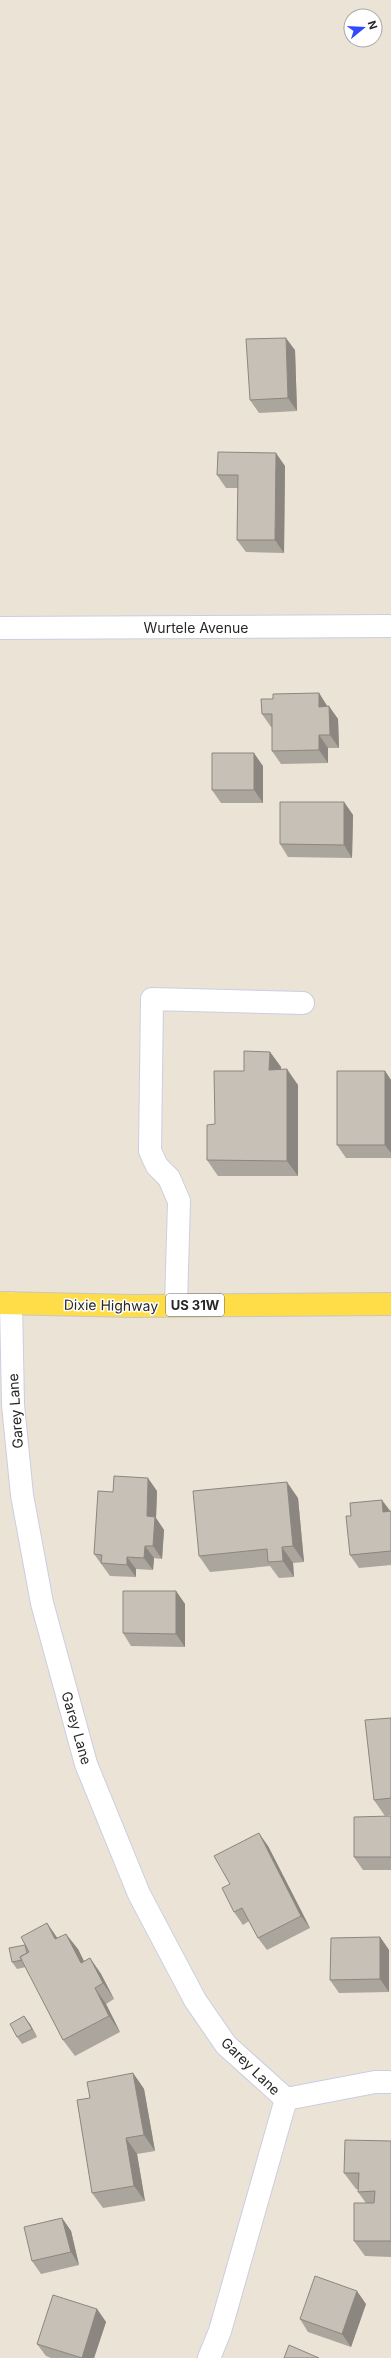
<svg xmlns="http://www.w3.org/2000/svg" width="391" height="2358" viewBox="0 0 391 2358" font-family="Inter,sans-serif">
<rect width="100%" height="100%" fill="#ebe3d6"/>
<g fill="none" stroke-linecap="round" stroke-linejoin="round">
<g stroke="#cbcee2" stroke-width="24">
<path id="minor" d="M 0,628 L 391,626
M 11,1303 L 13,1405 L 22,1495 L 42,1603 L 86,1764 L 139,1894 L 195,2000 L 226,2045 L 286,2099
M 176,1305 L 179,1201 L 169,1178 L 157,1166 L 150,1151 L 152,999 L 303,1003
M 286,2099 L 375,2082 L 391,2082
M 209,2358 L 220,2331 L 286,2099"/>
</g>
<g stroke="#c7c7c7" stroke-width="24">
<path id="major" d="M 0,1303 L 134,1306 L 391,1304"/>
</g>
<use href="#minor" stroke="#fff" stroke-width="22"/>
<use href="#major" stroke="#fedd49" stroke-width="22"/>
</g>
<path fill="#aaa59d" d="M 295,350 L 297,411 L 259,413 L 250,400 Z
M 285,466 L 284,553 L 246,552 L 237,540 L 238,488 L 226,488 L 217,475 Z
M 319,693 L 328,707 L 338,719 L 339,748 L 328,748 L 328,763 L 281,764 L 272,751 L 272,727 L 271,727 L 262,714 L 273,699 Z
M 263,766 L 263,803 L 221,803 L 212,790 Z
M 344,802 L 353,815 L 352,858 L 288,857 L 280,844 Z
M 270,1052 L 281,1067 L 281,1069 L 298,1085 L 298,1176 L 218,1176 L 207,1160 L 215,1124 L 244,1071 Z
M 385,1071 L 391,1080 L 391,1158 L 346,1158 L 337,1145 Z
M 157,1491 L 156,1518 L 164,1530 L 162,1559 L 154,1558 L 153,1570 L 136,1569 L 136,1577 L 110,1576 L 94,1554 L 113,1492 Z
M 298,1498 L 304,1562 L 293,1563 L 294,1577 L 279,1578 L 270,1566 L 210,1572 L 199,1556 Z
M 390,1511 L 391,1511 L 391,1565 L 359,1568 L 350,1555 L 351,1516 Z
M 176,1591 L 185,1604 L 185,1647 L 131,1646 L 123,1633 Z
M 391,1718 L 391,1815 L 385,1816 L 374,1800 Z
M 391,1816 L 391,1870 L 363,1870 L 354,1857 Z
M 268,1846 L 310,1928 L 267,1950 L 258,1938 L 249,1921 L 243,1925 L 234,1912 L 230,1884 Z
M 47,1923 L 57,1938 L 78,1949 L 84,1961 L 90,1958 L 101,1974 L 114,1999 L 106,2004 L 120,2032 L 75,2056 L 63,2040 L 26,1967 L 17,1969 L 12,1962 L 25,1945 Z
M 380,1937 L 389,1950 L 389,1992 L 339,1993 L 330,1980 Z
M 30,2024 L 37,2037 L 22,2044 L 17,2037 Z
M 133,2073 L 144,2089 L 155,2151 L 137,2154 L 145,2201 L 103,2208 L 92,2193 L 90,2098 Z
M 391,2141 L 391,2257 L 365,2256 L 354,2241 L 366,2203 L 358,2192 L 358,2189 L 356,2189 L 344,2173 Z
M 62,2218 L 71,2231 L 79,2265 L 41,2274 L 32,2261 Z
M 366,2304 L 351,2347 L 308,2332 L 300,2319 Z
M 97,2309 L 106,2322 L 94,2358 L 51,2358 L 46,2356 L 37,2344 Z"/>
<path fill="#8b867f" d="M 286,338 L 295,350 L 297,411 L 288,398 Z
M 276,453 L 285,466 L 284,553 L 275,540 Z
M 319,693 L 327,706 L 328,719 L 319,707 Z
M 329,706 L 338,719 L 339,748 L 330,735 Z
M 319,735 L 328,748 L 328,763 L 319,750 Z
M 254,753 L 263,766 L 263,803 L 254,790 Z
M 344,802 L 353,815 L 352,858 L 344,845 Z
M 270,1052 L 281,1067 L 280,1085 L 269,1070 Z
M 287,1069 L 298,1085 L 298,1176 L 287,1161 Z
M 385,1071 L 391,1080 L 391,1153 L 385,1145 Z
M 148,1478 L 157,1491 L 156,1518 L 164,1530 L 162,1559 L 153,1546 L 147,1516 Z
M 287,1482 L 298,1498 L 304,1562 L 293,1546 Z
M 382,1500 L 391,1512 L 383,1512 Z
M 145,1546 L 154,1558 L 153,1570 L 144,1558 Z
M 282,1547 L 293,1563 L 294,1577 L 283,1561 Z
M 127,1557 L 136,1569 L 136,1577 L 127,1565 Z
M 176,1591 L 185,1604 L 185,1647 L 176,1634 Z
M 259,1833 L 268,1846 L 310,1928 L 301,1916 Z
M 47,1923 L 58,1939 L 55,1939 Z
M 66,1934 L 78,1949 L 92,1978 L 81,1963 Z
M 380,1937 L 389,1950 L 389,1992 L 380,1979 Z
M 90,1958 L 101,1974 L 114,1999 L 103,1983 Z
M 95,1988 L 106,2004 L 120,2032 L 109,2016 Z
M 24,2016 L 30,2024 L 37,2037 L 32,2029 Z
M 133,2073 L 144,2089 L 155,2151 L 144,2135 Z
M 126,2138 L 137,2154 L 145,2201 L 134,2186 Z
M 62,2218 L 71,2231 L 79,2265 L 71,2252 Z
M 357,2291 L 366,2304 L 351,2347 L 342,2334 Z
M 97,2309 L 106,2322 L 94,2358 L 82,2358 Z"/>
<path fill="#c6c0b6" stroke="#8b867f" d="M 286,338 L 288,398 L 250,400 L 246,339 Z
M 218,452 L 276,453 L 275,540 L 237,540 L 238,475 L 217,475 Z
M 319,693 L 319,707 L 329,706 L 330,735 L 319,735 L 319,750 L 272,751 L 272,714 L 262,714 L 261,699 L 273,699 L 273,694 Z
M 212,753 L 254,753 L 254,790 L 212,790 Z
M 280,802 L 344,802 L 344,845 L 280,844 Z
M 244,1051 L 270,1052 L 269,1070 L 287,1069 L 287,1161 L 207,1160 L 207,1125 L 215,1124 L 214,1071 L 244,1071 Z
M 337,1071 L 385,1071 L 385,1145 L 337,1145 Z
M 114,1476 L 148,1478 L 147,1516 L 155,1517 L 153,1546 L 145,1546 L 144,1558 L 127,1557 L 127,1565 L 101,1563 L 102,1555 L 94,1554 L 98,1491 L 113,1492 Z
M 287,1482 L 293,1546 L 282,1547 L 283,1561 L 268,1562 L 267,1549 L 199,1556 L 193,1491 Z
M 382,1500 L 383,1512 L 391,1511 L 391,1551 L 350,1555 L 346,1516 L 351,1516 L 350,1503 Z
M 123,1591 L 176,1591 L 176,1634 L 123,1633 Z
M 391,1718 L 391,1798 L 374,1800 L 365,1720 Z
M 391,1816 L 391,1857 L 354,1857 L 354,1817 Z
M 259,1833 L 301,1916 L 258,1938 L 242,1908 L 234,1912 L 222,1888 L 230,1884 L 214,1856 Z
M 47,1923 L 55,1939 L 66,1934 L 81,1963 L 90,1958 L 103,1983 L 95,1988 L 109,2016 L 63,2040 L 20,1957 L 29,1952 L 21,1937 Z
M 380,1937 L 380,1979 L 330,1980 L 331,1938 Z
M 25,1945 L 27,1953 L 20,1957 L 22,1960 L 12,1962 L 9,1948 Z
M 24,2016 L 32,2029 L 17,2037 L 10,2024 Z
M 133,2073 L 144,2135 L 126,2138 L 134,2186 L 92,2193 L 77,2100 L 90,2098 L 87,2082 Z
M 345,2140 L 391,2141 L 391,2241 L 354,2241 L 354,2203 L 374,2203 L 375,2191 L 358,2192 L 359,2173 L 344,2173 Z
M 62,2218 L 71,2252 L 32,2261 L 24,2227 Z
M 315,2276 L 357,2291 L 342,2334 L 300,2319 Z
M 53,2295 L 97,2309 L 82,2358 L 37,2344 Z
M 289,2345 L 319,2358 L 284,2358 Z"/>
<g text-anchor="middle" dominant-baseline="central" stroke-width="3" stroke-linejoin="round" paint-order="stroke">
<rect fill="#fff" stroke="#686868" stroke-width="1" x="166" y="1294" width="58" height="22" rx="3"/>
<g font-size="13" font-weight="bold" fill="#272727">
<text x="195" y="1305">US 31W</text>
</g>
<g font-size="14" fill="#272727" stroke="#fff">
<text x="196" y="627">Wurtele Avenue</text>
<text transform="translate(111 1305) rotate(1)">Dixie Highway</text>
<text transform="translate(15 1411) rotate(-94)">Garey Lane</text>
<text transform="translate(77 1728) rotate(74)">Garey Lane</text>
<text transform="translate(251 2066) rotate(44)">Garey Lane</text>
</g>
</g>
<g transform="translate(363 28) rotate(72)"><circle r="19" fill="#ffffff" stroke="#a9a9a9"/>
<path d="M0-3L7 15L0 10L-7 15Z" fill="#2f4bff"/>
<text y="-6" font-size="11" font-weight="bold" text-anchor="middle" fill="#272727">N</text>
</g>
</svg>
